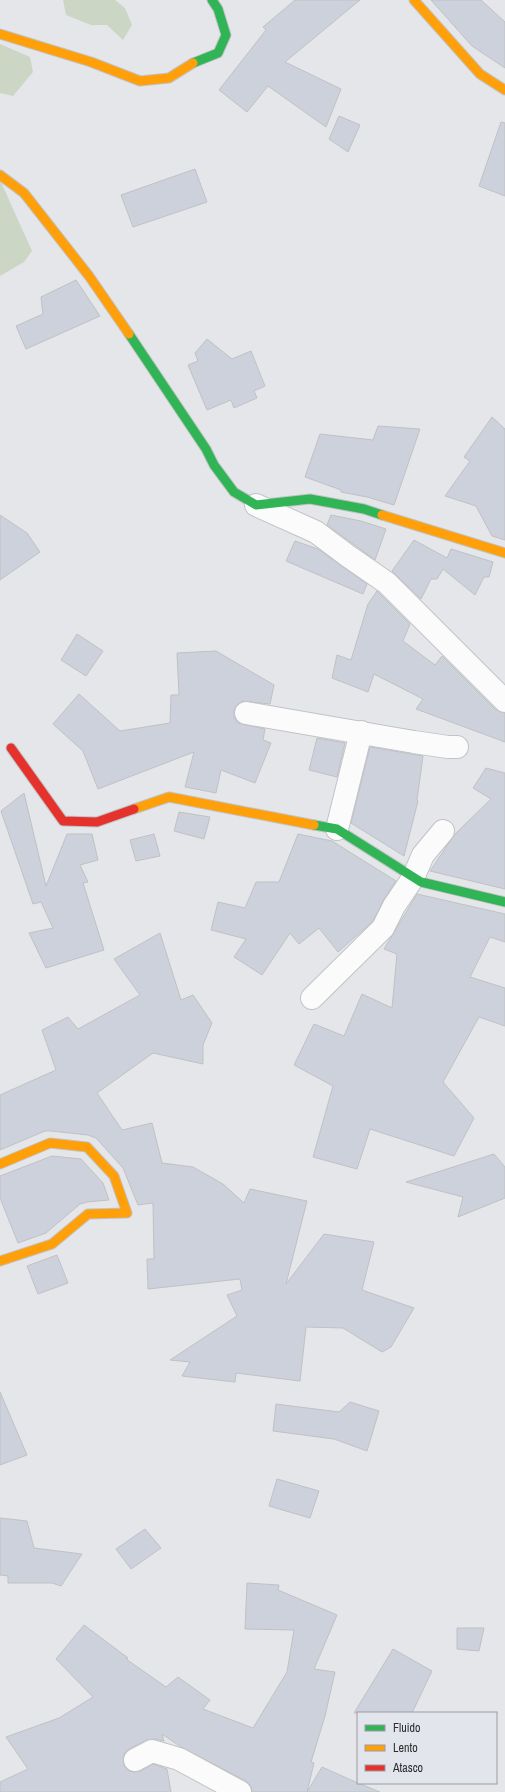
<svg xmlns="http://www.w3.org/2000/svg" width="505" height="1792" viewBox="0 0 505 1792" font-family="'Archivo Narrow',sans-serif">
<rect width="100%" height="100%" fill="#e4e6ea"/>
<path fill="#cbd6c5" d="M 63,0 L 115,0 L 125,8 L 132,25 L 123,40 L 107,25 L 91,25 L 66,15 Z
M 0,44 L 30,57 L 33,72 L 13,96 L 0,93 Z
M 0,180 L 32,251 L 24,262 L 0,276 Z"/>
<path fill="#cdd1dc" stroke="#c0c1c4" d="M 295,0 L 360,0 L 285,62 L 341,89 L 326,127 L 268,86 L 247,112 L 219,90 L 266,30 L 263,27 Z
M 431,0 L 481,0 L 505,22 L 505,68 L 472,46 Z
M 339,116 L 360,125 L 348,152 L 329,139 Z
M 501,122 L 505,123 L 505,196 L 479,186 Z
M 195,169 L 207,202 L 133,227 L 121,195 Z
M 76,280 L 100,316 L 26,349 L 16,326 L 43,314 L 41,297 Z
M 207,339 L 232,359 L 251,351 L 265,386 L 254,391 L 257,398 L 234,408 L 231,400 L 207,410 L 188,365 L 198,361 L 195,353 Z
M 492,417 L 505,429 L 505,540 L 492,536 L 476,506 L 445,496 L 470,461 L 464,457 Z
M 378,426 L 420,429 L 394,505 L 367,497 L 341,492 L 341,490 L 305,477 L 320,434 L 373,440 Z
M 0,515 L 27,533 L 40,552 L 0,580 Z
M 331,515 L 361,521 L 386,529 L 375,560 L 327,525 Z
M 414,540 L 447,558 L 451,549 L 493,562 L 489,577 L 484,577 L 475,595 L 443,569 L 437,579 L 431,579 L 421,599 L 392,571 Z
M 295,541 L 318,549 L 367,584 L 363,594 L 286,561 Z
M 377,591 L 410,624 L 403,641 L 435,665 L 442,656 L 496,710 L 505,713 L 505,742 L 416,709 L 423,699 L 374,674 L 368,692 L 332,678 L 337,655 L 351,660 L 368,604 Z
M 77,634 L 103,651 L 86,676 L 61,660 Z
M 216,651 L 274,685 L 270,704 L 242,701 L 237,705 L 234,710 L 234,717 L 238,723 L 265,729 L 263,740 L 271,743 L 255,783 L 221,770 L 216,793 L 185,787 L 194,752 L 98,789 L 83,751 L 53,724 L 79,694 L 120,731 L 170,723 L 171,695 L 179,695 L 177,653 Z
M 317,738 L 345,743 L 337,777 L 309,770 Z
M 370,747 L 423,756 L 417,800 L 418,801 L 404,856 L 351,823 Z
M 486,768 L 505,773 L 505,889 L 430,871 L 455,834 L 491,799 L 473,788 Z
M 24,793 L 46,886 L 67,834 L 92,834 L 98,860 L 80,865 L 88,882 L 83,883 L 104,950 L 46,968 L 29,933 L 53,928 L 41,902 L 33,904 L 1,811 Z
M 179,812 L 210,817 L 204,839 L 174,831 Z
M 154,834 L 160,856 L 136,861 L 130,840 Z
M 298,834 L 332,841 L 396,881 L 384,899 L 373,921 L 338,952 L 319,928 L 299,944 L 290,933 L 262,975 L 234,957 L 246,939 L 211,930 L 218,902 L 245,908 L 256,882 L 279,882 Z
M 417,894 L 505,914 L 505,942 L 490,937 L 470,977 L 505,988 L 505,1026 L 479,1017 L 443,1082 L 474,1118 L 454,1156 L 370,1129 L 357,1169 L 313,1157 L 333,1086 L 294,1065 L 314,1024 L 344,1036 L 362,994 L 392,1008 L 397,954 L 384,949 Z
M 160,933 L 181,1000 L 193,995 L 212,1023 L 203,1045 L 203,1064 L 153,1053 L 97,1093 L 122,1130 L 152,1123 L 162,1163 L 193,1167 L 223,1184 L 244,1203 L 250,1189 L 307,1201 L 286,1284 L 324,1234 L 374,1242 L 362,1290 L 414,1308 L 391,1347 L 382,1352 L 343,1328 L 306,1327 L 300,1381 L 236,1373 L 235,1382 L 182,1376 L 190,1362 L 170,1360 L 237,1316 L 227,1295 L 242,1290 L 240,1279 L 148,1289 L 147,1259 L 154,1259 L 153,1203 L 138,1205 L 123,1168 L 96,1138 L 88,1135 L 51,1131 L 45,1131 L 0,1150 L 0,1095 L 56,1070 L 42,1030 L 68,1017 L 78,1029 L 140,995 L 114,959 Z
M 494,1154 L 505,1167 L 505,1198 L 458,1217 L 463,1197 L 406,1182 Z
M 52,1156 L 81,1159 L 103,1183 L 109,1200 L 87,1202 L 80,1204 L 46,1233 L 18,1243 L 0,1198 L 0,1176 Z
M 57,1255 L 68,1283 L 38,1294 L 27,1266 Z
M 0,1392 L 27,1455 L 0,1465 Z
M 350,1402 L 379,1411 L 367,1451 L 334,1439 L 273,1431 L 276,1404 L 339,1412 Z
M 277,1479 L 319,1491 L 310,1518 L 269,1506 Z
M 0,1518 L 27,1521 L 34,1548 L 82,1554 L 61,1586 L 52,1583 L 8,1583 L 8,1576 L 0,1575 Z
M 145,1529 L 161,1548 L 131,1569 L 116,1549 Z
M 247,1583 L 279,1585 L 278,1590 L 337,1615 L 314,1669 L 335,1672 L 325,1716 L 311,1762 L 314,1763 L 307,1792 L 252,1792 L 251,1786 L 246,1781 L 181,1747 L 162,1734 L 164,1741 L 155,1739 L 146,1740 L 129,1749 L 124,1754 L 123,1760 L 124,1766 L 129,1771 L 134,1772 L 141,1771 L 153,1764 L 167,1769 L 171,1792 L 0,1792 L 0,1782 L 28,1769 L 6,1737 L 59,1718 L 93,1697 L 56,1659 L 84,1625 L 128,1658 L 126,1659 L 166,1687 L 178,1677 L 210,1700 L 203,1709 L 253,1728 L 287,1672 L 294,1630 L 245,1629 Z
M 457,1628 L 484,1628 L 479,1651 L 457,1649 Z
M 393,1649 L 432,1671 L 412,1713 L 354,1713 Z
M 322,1767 L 358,1783 L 380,1792 L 307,1792 Z"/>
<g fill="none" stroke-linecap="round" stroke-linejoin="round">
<g stroke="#c1c3c6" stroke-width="24">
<path id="street" d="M 256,505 L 316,532 L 348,556 L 387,583 L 505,701
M 246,713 L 414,742 L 448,747 L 457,747
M 337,829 L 361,732
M 312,998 L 383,928 L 394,906 L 413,878 L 423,855 L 443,831
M 135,1760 L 152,1751 L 179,1759 L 240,1792"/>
</g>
<g stroke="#c1c3c6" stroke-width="11">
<path id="fast" d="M 193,63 L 218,53 L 226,35 L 218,9 L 212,0
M 129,334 L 206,449 L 214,465 L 234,492 L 256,505 L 310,499 L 364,509 L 382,515
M 314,825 L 337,829 L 421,882 L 505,902"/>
</g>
<g stroke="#c1c3c6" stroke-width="11">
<path id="slow" d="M 414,0 L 480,74 L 505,90
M 0,34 L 91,62 L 140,81 L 169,78 L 193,63
M 0,175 L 24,193 L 89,276 L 129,334
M 382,515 L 505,553
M 134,809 L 169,797 L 314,825
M 0,1164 L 50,1143 L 87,1147 L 114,1176 L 127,1213 L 88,1214 L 52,1244 L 0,1261"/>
</g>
<g stroke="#c1c3c6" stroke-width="11">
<path id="jam" d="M 11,748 L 63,821 L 97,822 L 134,809"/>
</g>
<use href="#street" stroke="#fbfbfc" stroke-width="22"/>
<use href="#fast" stroke="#30b455" stroke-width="9"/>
<use href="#slow" stroke="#ff9f0a" stroke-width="9"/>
<use href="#jam" stroke="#e5322d" stroke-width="9"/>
</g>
<rect x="357" y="1712" width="140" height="72" fill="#e2e5ec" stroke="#999ba0"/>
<rect x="365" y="1725" width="20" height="6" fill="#30b455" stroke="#999ba0"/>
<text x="393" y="1732" font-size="12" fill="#2b2c2e">Fluido</text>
<rect x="365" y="1745" width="20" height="6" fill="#ff9f0a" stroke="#999ba0"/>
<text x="393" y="1752" font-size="12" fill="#2b2c2e">Lento</text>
<rect x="365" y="1765" width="20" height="6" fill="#e5322d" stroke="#999ba0"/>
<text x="393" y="1772" font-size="12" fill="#2b2c2e">Atasco</text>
</svg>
